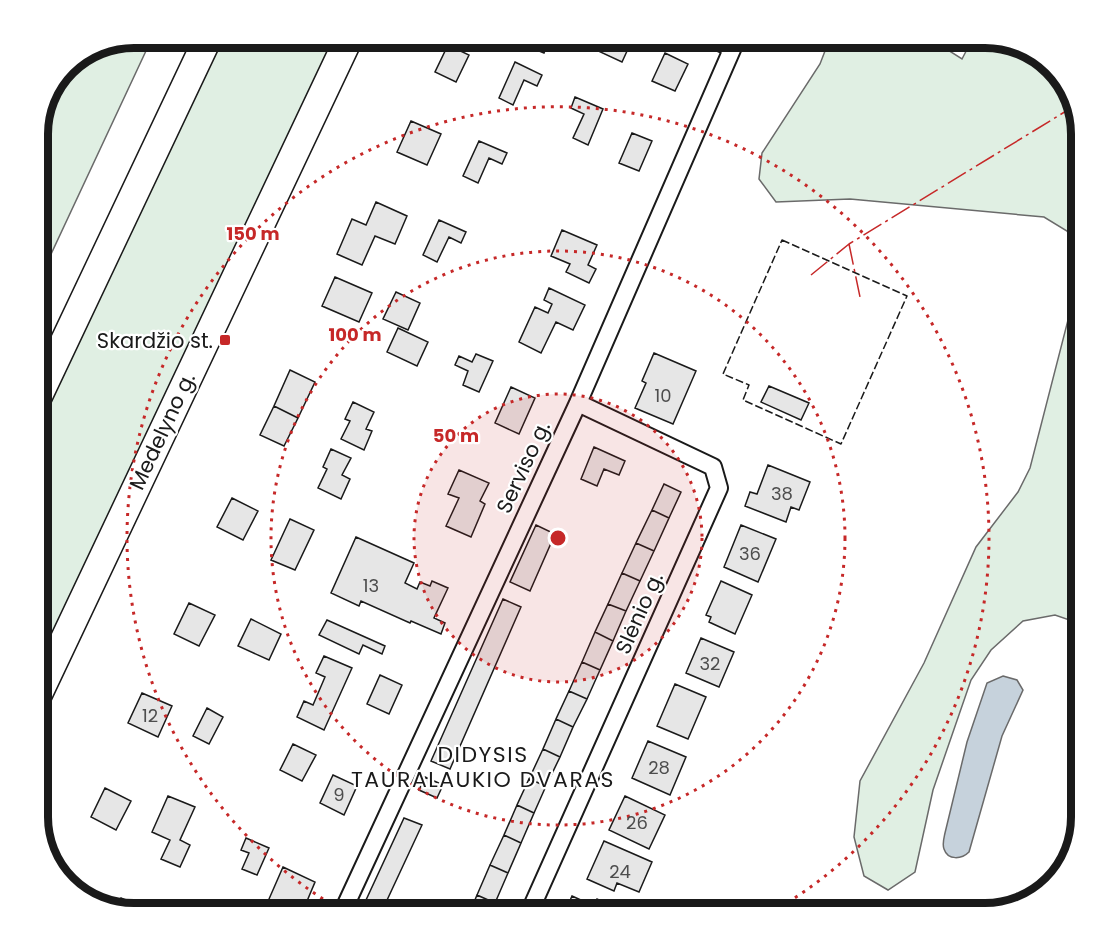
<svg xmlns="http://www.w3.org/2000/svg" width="1119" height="951" viewBox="0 0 1119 951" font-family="Poppins,sans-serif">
<rect width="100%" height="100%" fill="#fff"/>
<path fill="#e0efe3" stroke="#6a6a6a" stroke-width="1.5" d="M 134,38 L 152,38 L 38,282 L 38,127 L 70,62 Z
M 221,38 L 334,38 L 38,670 L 38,426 Z
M 830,38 L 929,38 L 962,59 L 973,38 L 986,38 L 1049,62 L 1074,96 L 1081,134 L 1081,624 L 1055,615 L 1023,621 L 991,650 L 971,680 L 933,790 L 915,872 L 888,890 L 864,876 L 854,837 L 860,781 L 924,663 L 976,547 L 1018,492 L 1030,468 L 1076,289 L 1076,248 L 1067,231 L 1044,217 L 850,199 L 776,202 L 759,179 L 762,153 L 820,64 Z"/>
<path fill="#c6d2dc" stroke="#6a6a6a" stroke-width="1.5" d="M 1003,676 L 1017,680 L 1023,690 L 1002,736 L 969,852 C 962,859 948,861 944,849 C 942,844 944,838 945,833 L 967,742 L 987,683 Z"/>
<path fill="#e6e6e6" stroke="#1a1a1a" stroke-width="1.5" d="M 525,38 L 550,38 L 544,53 L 522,44 Z
M 602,38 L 633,38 L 622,62 L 596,50 Z
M 448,45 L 469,55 L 456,82 L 435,72 Z
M 665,53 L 688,64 L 675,91 L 652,81 Z
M 515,62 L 542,75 L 537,86 L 524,80 L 513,105 L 499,98 Z
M 575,97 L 603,109 L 588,145 L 573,138 L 584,114 L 571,108 Z
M 411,121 L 441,134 L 427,165 L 397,152 Z
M 632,133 L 652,141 L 639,171 L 619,163 Z
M 479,141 L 507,153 L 502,164 L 489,158 L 478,183 L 463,176 Z
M 376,202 L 407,216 L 395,244 L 375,236 L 362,265 L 337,254 L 352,219 L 366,225 Z
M 439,220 L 466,232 L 461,243 L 449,237 L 437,262 L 423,255 Z
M 562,230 L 597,245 L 588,265 L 596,269 L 589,283 L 566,272 L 570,264 L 551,256 Z
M 335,277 L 372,293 L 359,322 L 322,306 Z
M 549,288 L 585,305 L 573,330 L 556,322 L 541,353 L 519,342 L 535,307 L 548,313 L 552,304 L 544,300 Z
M 396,292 L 420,303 L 408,330 L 383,319 Z
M 398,328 L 428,342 L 417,366 L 387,352 Z
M 654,353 L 696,371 L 673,424 L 635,408 L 646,383 L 642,381 Z
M 476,354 L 493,361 L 479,392 L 463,385 L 468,371 L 455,365 L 459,356 L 472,362 Z
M 290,370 L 315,382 L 298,418 L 274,406 Z
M 769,386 L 809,403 L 801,420 L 761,402 Z
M 511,387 L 535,398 L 519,434 L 495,423 Z
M 353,402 L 374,412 L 366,429 L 372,431 L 364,450 L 341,439 L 350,421 L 345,419 Z
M 274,406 L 298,418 L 284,446 L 260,435 Z
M 594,447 L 625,461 L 619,475 L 604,469 L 597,486 L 581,479 Z
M 331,449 L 351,458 L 342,475 L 350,479 L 341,499 L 318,488 L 327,469 L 323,467 Z
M 768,465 L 810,482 L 799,510 L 791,507 L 786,522 L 745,506 L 750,492 L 757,494 Z
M 459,470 L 489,483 L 480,501 L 485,504 L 471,537 L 446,526 L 459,498 L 448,494 Z
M 664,484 L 681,492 L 669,518 L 652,510 Z
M 232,498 L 258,511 L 243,540 L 217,527 Z
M 652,510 L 669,518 L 654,551 L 636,543 Z
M 290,519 L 314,530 L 295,570 L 271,560 Z
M 536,525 L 555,534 L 530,591 L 510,582 Z
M 741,525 L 776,539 L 758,582 L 724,567 Z
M 356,537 L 414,563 L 405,583 L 417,589 L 420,582 L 430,586 L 432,581 L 448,588 L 434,618 L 445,623 L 441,634 L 411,621 L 410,623 L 361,601 L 359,606 L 331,593 Z
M 636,543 L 654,551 L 640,581 L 622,573 Z
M 622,573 L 640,581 L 626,611 L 608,604 Z
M 721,581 L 752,595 L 735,634 L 709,622 L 711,617 L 706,615 Z
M 503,599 L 521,607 L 450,769 L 431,761 Z
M 189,603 L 215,615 L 199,646 L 174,634 Z
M 608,604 L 626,611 L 613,641 L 595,632 Z
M 251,619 L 281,634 L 269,660 L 238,646 Z
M 327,620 L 385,646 L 382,654 L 363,645 L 359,654 L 319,635 Z
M 595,632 L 613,641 L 600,670 L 582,662 Z
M 701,638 L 734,652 L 719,687 L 686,673 Z
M 324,656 L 352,668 L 324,730 L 297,717 L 304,701 L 313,705 L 325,677 L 316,673 Z
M 582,662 L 600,670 L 587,699 L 569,691 Z
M 380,675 L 402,685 L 389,714 L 367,704 Z
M 675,684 L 706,697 L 688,739 L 657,726 Z
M 569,691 L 587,699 L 573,727 L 556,719 Z
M 142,693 L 172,706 L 158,737 L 128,723 Z
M 207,708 L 223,717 L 209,744 L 193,736 Z
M 556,719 L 573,727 L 560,757 L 543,749 Z
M 648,741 L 686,757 L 670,795 L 632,778 Z
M 293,744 L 316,755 L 302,781 L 280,770 Z
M 543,749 L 560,757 L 546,786 L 529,779 Z
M 333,775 L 357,786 L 344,815 L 320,803 Z
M 425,777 L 443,785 L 437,798 L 419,790 Z
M 529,779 L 546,786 L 534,813 L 517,805 Z
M 105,788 L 131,801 L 116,830 L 91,817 Z
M 168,796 L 195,807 L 180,840 L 190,845 L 180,867 L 161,859 L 170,840 L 152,832 Z
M 625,796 L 665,815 L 649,849 L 609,830 Z
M 517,805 L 534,813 L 521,843 L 504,835 Z
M 404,818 L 422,825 L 381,913 L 360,913 Z
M 504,835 L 521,843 L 508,873 L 490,865 Z
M 246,838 L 269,848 L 257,875 L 242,869 L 249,853 L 241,850 Z
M 604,841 L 652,862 L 639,892 L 617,883 L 614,891 L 587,879 Z
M 490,865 L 508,873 L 495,903 L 477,895 Z
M 283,867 L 315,882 L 302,913 L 269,899 Z
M 477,895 L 495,903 L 490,913 L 452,913 L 455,906 L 470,912 Z
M 572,896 L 594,906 L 597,899 L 628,913 L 568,913 L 565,912 Z
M 121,898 L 136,905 L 132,913 L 117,907 Z"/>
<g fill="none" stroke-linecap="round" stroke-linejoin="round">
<g stroke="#1a1a1a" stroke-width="11">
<path id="lane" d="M 700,38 L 730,52"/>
</g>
<g stroke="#1a1a1a" stroke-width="20">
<path id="street" d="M 342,913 L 578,403 L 737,38
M 529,913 L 719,488 L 713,467 L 578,403"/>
</g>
<g stroke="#1a1a1a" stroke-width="30">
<path id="primary" d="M 38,397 L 208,38
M 38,695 L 349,38"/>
</g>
<use href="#lane" stroke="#fff" stroke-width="8"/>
<use href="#street" stroke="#fff" stroke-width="16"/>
<use href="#primary" stroke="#fff" stroke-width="27"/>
<path stroke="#1a1a1a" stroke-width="1.5" stroke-dasharray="8 3" stroke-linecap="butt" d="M 782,240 L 907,296 L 841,444 L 743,400 L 749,385 L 723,374 Z"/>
<path stroke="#c62828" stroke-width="1.5" stroke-dasharray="21 4.5 3 4.5" stroke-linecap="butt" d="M 849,244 L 860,297
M 811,275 L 849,244 L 1076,105"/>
</g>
<circle cx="558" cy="538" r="144" fill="#c62828" fill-opacity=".12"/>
<g fill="none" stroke="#c62828" stroke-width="3" stroke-dasharray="3 6">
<circle cx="558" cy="538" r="144"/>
<circle cx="558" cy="538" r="287"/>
<path d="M346 913A431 431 0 1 1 770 913"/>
</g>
<rect fill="#c62828" stroke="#fff" stroke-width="2" x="219" y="334" width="12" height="12" rx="3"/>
<g text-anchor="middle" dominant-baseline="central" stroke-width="4.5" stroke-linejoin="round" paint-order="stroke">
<g font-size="18" fill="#4d4d4d">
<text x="663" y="395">10</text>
<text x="782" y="493">38</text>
<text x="750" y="553">36</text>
<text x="371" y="585">13</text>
<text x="710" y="663">32</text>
<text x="150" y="715">12</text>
<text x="659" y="767">28</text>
<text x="339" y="794">9</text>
<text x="637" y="822">26</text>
<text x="620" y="871">24</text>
</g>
<g font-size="21" fill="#1a1a1a" stroke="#fff" text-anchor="end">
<text x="213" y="340">Skardžio st.</text>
</g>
<g font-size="21" fill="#1a1a1a" stroke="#fff">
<text transform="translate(162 431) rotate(-65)">Medelyno g.</text>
<text transform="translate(523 467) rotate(-65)">Serviso g.</text>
<text transform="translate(639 613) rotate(-66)">Slėnio g.</text>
</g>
<g font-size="22" letter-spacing="1.5" fill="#1a1a1a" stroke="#fff">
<text x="483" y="754">DIDYSIS<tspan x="483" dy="25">TAURALAUKIO DVARAS</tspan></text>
</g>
</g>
<path d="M0 0H1119V951H0ZM134 48H985A86 86 0 0 1 1071 134V817A86 86 0 0 1 985 903H134A86 86 0 0 1 48 817V134A86 86 0 0 1 134 48Z" fill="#fff" fill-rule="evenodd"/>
<path fill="none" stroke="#1a1a1a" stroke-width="8" d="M134 48H985A86 86 0 0 1 1071 134V817A86 86 0 0 1 985 903H134A86 86 0 0 1 48 817V134A86 86 0 0 1 134 48Z"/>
<circle cx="558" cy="538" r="9" fill="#c62828" stroke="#fff" stroke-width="3"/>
<g font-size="18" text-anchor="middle" font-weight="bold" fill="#c62828" stroke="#fff" stroke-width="4.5" stroke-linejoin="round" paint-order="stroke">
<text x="253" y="240">150 m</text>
<text x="355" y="341">100 m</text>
<text x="456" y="442">50 m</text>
</g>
</svg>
